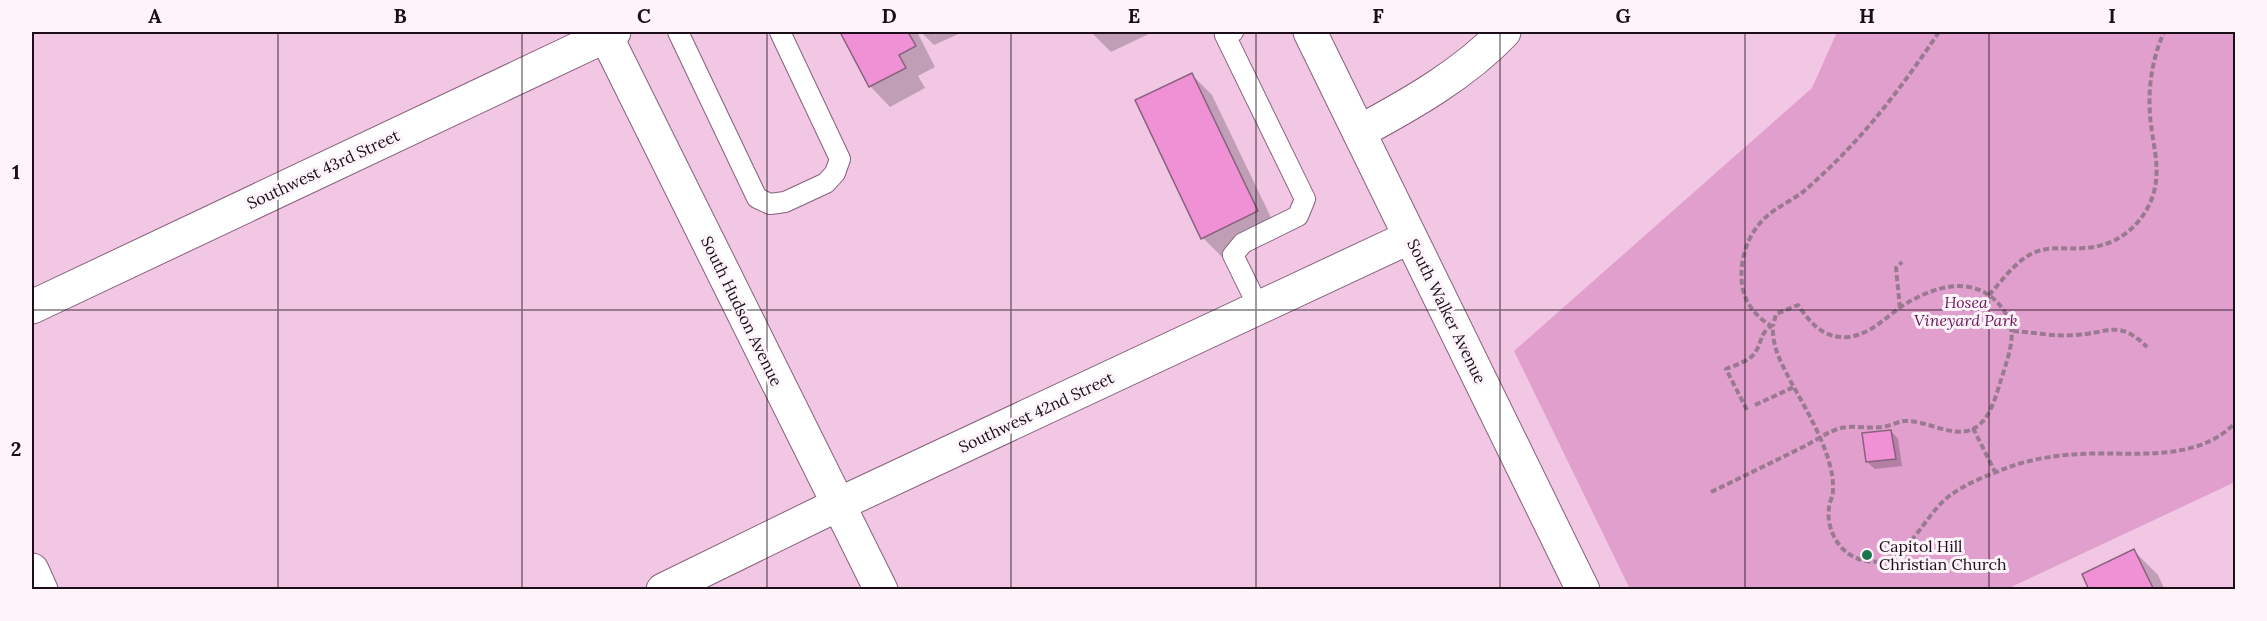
<svg xmlns="http://www.w3.org/2000/svg" width="2267" height="621" viewBox="0 0 2267 621" font-family="Lora,serif">
<rect width="100%" height="100%" fill="#f1c7e4"/>
<path fill="#e09fcd" d="M 1837,32 L 2235,32 L 2235,482 L 2007,589 L 1630,589 L 1514,351 L 1812,88 Z"/>
<path fill="#0003" d="M 842,32 L 917,32 L 935,67 L 918,76 L 925,88 L 890,107 L 870,86 Z
M 921,32 L 963,32 L 934,45 Z
M 1091,32 L 1153,32 L 1111,52 Z
M 1192,75 L 1212,95 L 1278,232 L 1223,258 L 1203,238 Z
M 1891,431 L 1898,439 L 1902,466 L 1875,469 L 1867,462 Z
M 2134,551 L 2158,575 L 2165,590 L 2091,590 Z"/>
<path fill="#f090d5" stroke="#87627c" stroke-width="1.5" d="M 840,32 L 908,32 L 916,46 L 899,55 L 906,68 L 869,87 Z
M 1192,73 L 1258,211 L 1201,239 L 1135,100 Z
M 1891,430 L 1896,459 L 1866,462 L 1862,433 Z
M 2134,549 L 2154,590 L 2089,590 L 2082,574 Z"/>
<g fill="none" stroke-linecap="round" stroke-linejoin="round">
<g stroke="#86617b" stroke-width="22">
<path id="lane" d="M 678,32 L 757,198 L 770,204 L 785,202 L 826,183 L 835,173 L 840,159 L 780,32
M 1233,32 L 1225,35 L 1305,199 L 1298,216 L 1243,243 L 1233,255 L 1259,308"/>
</g>
<g stroke="#86617b" stroke-width="35">
<path id="street" d="M 604,32 L 881,590
M 1359,132 C 1411,104 1464,74 1504,32
M 32,307 L 614,32
M 32,570 L 41,590
M 663,590 L 837,505 L 1410,237"/>
</g>
<g stroke="#86617b" stroke-width="35">
<path id="secondary" d="M 1310,32 L 1583,590"/>
</g>
<path stroke="#997a90" stroke-width="4" stroke-dasharray="6 3" stroke-linecap="butt" d="M 1939,32 C 1912,72 1883,112 1850,147 C 1835,163 1819,178 1803,192 C 1793,199 1782,205 1772,212 C 1749,229 1739,257 1742,284 C 1744,303 1757,318 1773,327 C 1772,348 1782,364 1791,382 C 1807,411 1835,457 1833,491 C 1833,497 1829,502 1829,508 C 1826,527 1837,549 1854,557 C 1902,579 1919,520 1948,497 C 1966,483 1989,475 2009,467 C 2031,459 2058,455 2080,454 C 2131,451 2197,464 2236,422
M 1989,295 C 2001,282 2014,263 2031,254 C 2048,245 2066,250 2084,248 C 2117,247 2145,224 2154,192 C 2160,168 2154,149 2151,125 C 2147,93 2151,61 2164,32
M 1900,308 L 1896,268 L 1902,262
M 2013,331 C 2033,332 2054,337 2074,335 C 2108,334 2118,318 2147,347
M 1755,405 L 1794,387
M 1747,410 L 1726,369 C 1735,365 1751,361 1756,351 C 1763,340 1759,335 1771,326
M 1973,428 L 1996,474
M 1711,492 C 1742,477 1773,462 1805,446 C 1816,440 1829,431 1841,428 C 1855,425 1869,429 1882,427 C 1890,426 1897,422 1904,421 C 1925,420 1947,435 1967,431 C 1989,426 1995,398 2001,380 C 2010,350 2022,326 1995,300 C 1969,276 1934,287 1907,303 C 1887,315 1873,334 1848,337 C 1824,339 1810,323 1798,305 L 1776,314 L 1773,326"/>
<use href="#lane" stroke="#fff" stroke-width="20"/>
<use href="#street" stroke="#fff" stroke-width="33"/>
<use href="#secondary" stroke="#fff" stroke-width="33"/>
</g>
<path fill="none" stroke="#1c0e18" stroke-width="1.5" stroke-opacity="0.55" d="M 278,32 L 278,590M 522,32 L 522,590M 767,32 L 767,590M 1011,32 L 1011,590M 1256,32 L 1256,590M 1500,32 L 1500,590M 1745,32 L 1745,590M 1989,32 L 1989,590M 32,310 L 2236,310"/>
<circle fill="#1a764c" stroke="#fdf4fa" stroke-width="2" cx="1867" cy="555" r="6"/>
<g text-anchor="middle" dominant-baseline="central" stroke-width="6" stroke-linejoin="round" paint-order="stroke">
<g font-size="16" fill="#1c0e18" stroke="#fdf4fa">
<text transform="translate(323 169) rotate(-25)">Southwest 43rd Street</text>
<text transform="translate(742 311) rotate(64)">South Hudson Avenue</text>
<text transform="translate(1447 311) rotate(64)">South Walker Avenue</text>
<text transform="translate(1036 412) rotate(-25)">Southwest 42nd Street</text>
</g>
<g font-size="16" font-style="italic" fill="#6a1558" stroke="#fdf4fa">
<text x="1966" y="302">Hosea<tspan x="1966" dy="18">Vineyard Park</tspan></text>
</g>
<g font-size="16" fill="#1c0e18" stroke="#fdf4fa" text-anchor="start">
<text x="1879" y="546">Capitol Hill<tspan x="1879" dy="18">Christian Church</tspan></text>
</g>
</g>
<rect width="2267" height="621" fill="none" stroke="#fdf4fa" stroke-width="66"/>
<rect x="33" y="33" width="2201" height="555" fill="none" stroke="#1c0e18" stroke-width="2"/>
<g font-size="20" text-anchor="middle" font-weight="bold" fill="#1c0e18">
<text x="155" y="23">A</text>
<text x="400" y="23">B</text>
<text x="644" y="23">C</text>
<text x="889" y="23">D</text>
<text x="1134" y="23">E</text>
<text x="1378" y="23">F</text>
<text x="1623" y="23">G</text>
<text x="1867" y="23">H</text>
<text x="2112" y="23">I</text>
<text x="16" y="179">1</text>
<text x="16" y="456">2</text>
</g>
</svg>
